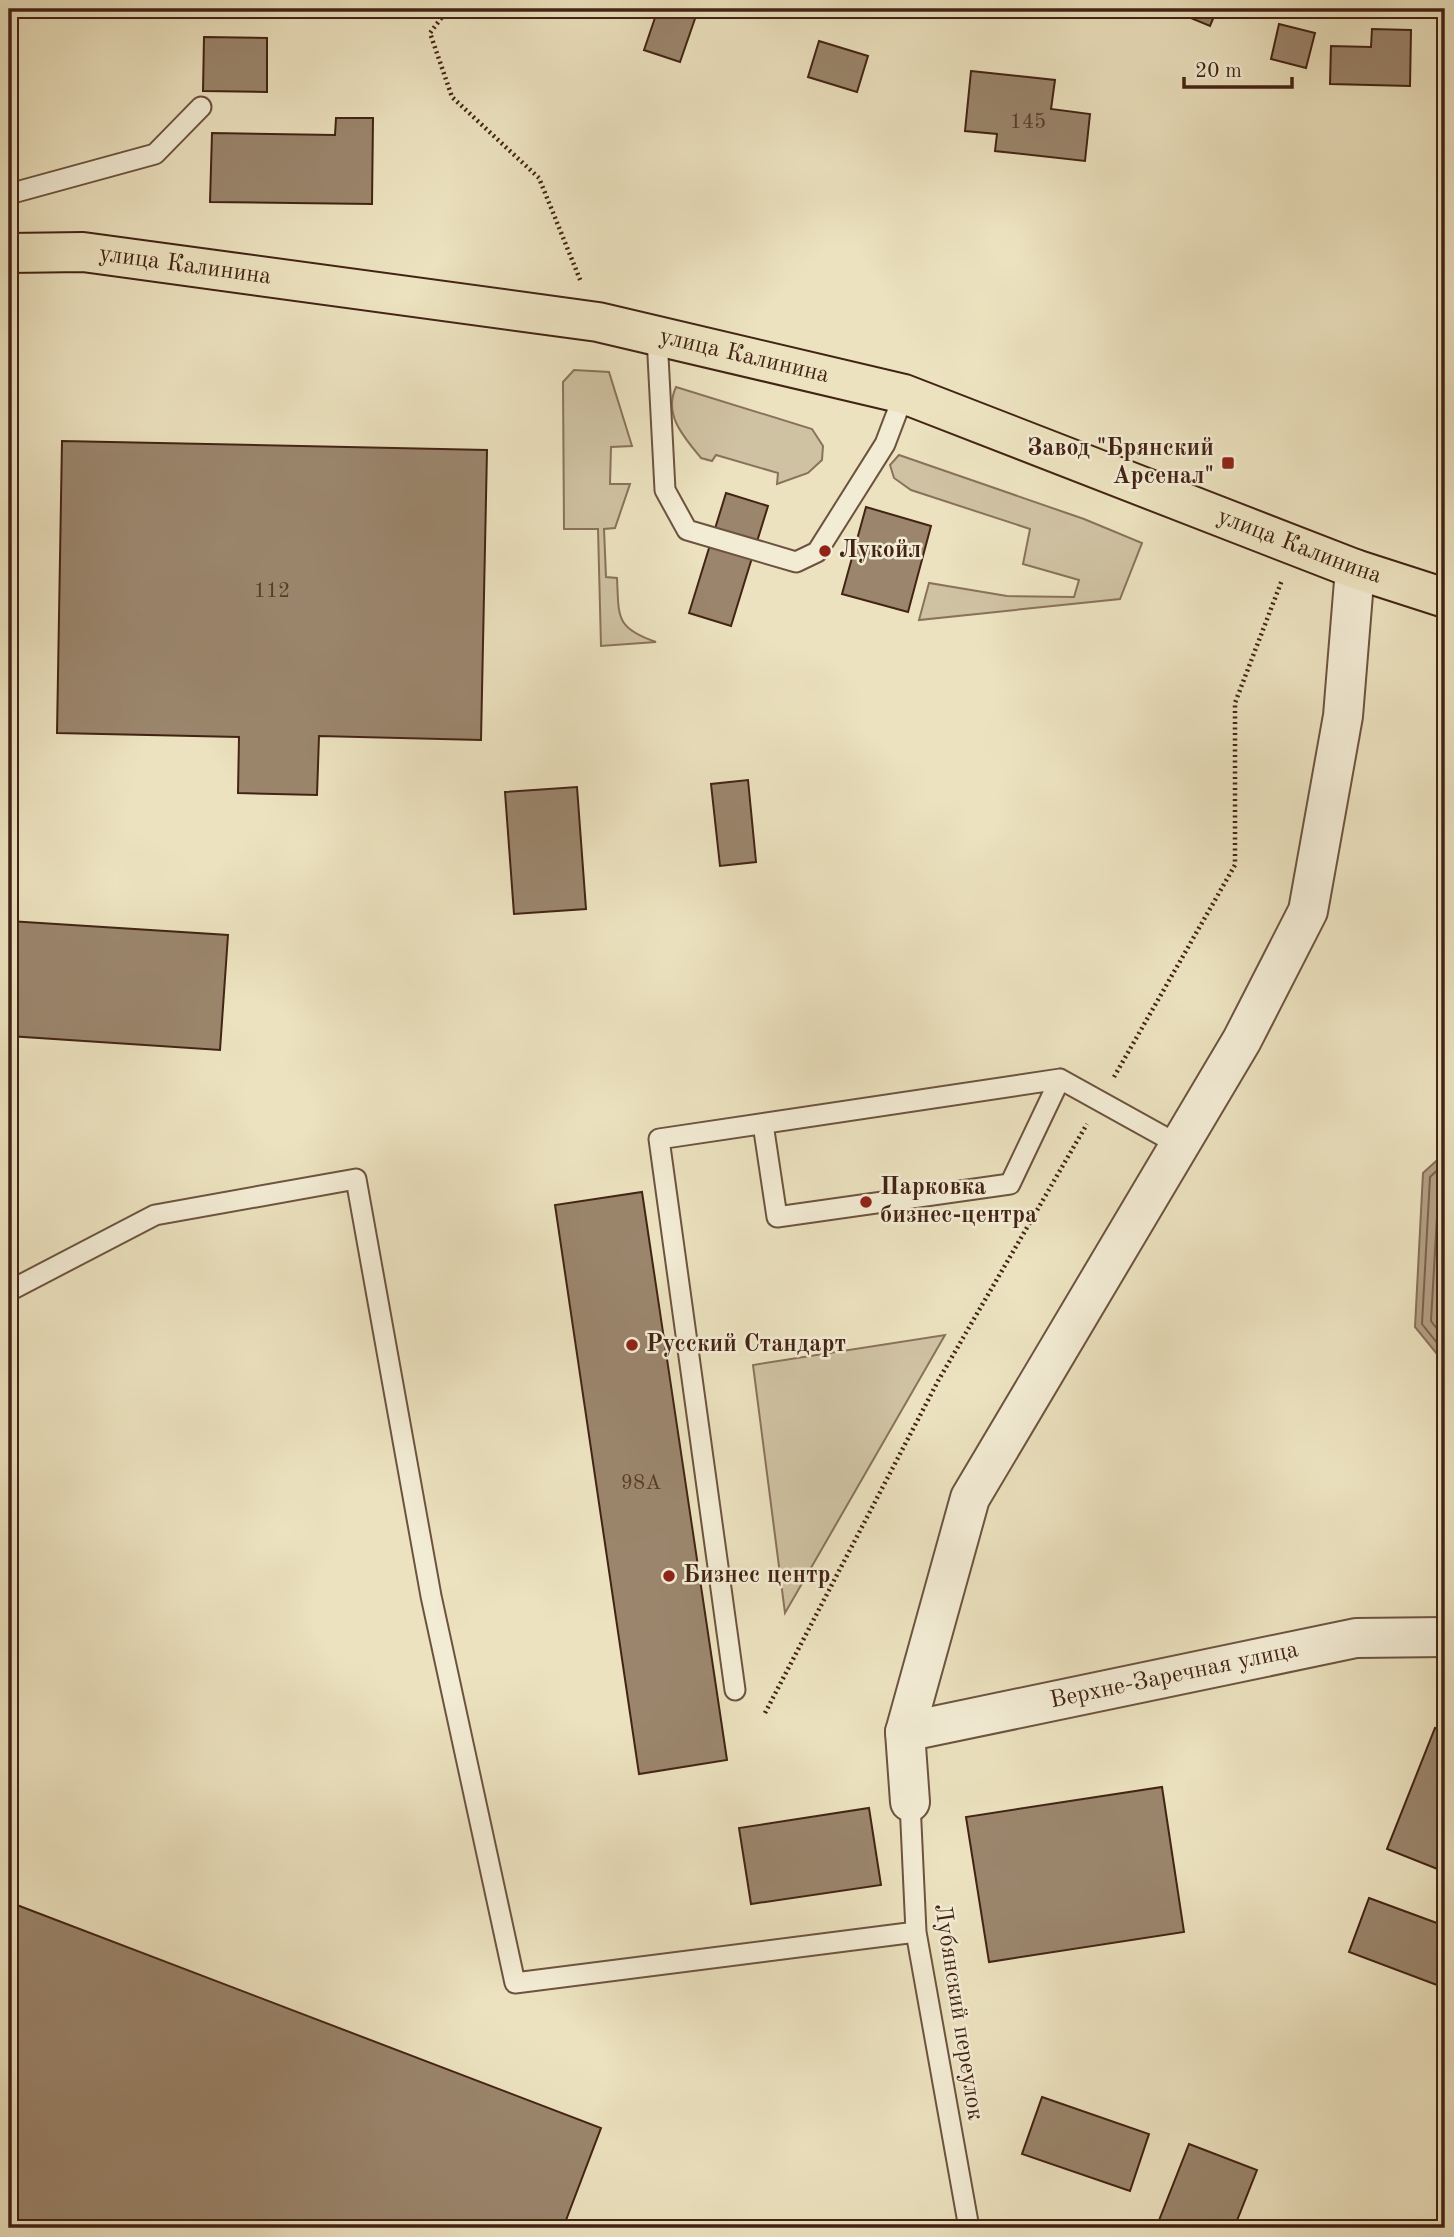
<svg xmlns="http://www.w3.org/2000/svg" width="1454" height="2237" viewBox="0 0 1454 2237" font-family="'Old Standard TT',serif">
<rect width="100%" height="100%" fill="#ece2bf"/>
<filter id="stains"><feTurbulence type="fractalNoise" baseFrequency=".00286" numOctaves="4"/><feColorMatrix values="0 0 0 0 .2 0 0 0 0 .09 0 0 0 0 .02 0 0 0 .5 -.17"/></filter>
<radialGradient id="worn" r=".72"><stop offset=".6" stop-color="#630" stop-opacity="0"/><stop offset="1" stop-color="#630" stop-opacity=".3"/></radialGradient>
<path fill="#cfc2a2" stroke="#89725b" stroke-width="2" d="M 574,370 L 609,372 L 632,446 L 611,447 L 610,484 L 630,484 L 615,528 L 604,529 L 606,577 L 617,578 C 619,617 615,628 656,642 L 601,646 L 598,529 L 564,529 L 563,382 Z
M 676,387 L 812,429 L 823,446 L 822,460 L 808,473 L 777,484 L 778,473 L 716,455 L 712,461 L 701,458 C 684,437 663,415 676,387 Z
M 899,455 L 1084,519 L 1142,543 L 1120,599 L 919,620 L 929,583 L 1007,596 L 1074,597 L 1079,580 L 1023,564 L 1030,529 L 911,490 L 894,478 L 890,465 Z
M 945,1335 L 785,1613 L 753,1365 Z"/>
<path fill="#b3a185" stroke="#866f58" stroke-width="2" d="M 1445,1153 L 1445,1364 L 1415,1327 L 1423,1173 Z"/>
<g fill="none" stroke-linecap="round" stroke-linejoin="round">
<path stroke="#7b624c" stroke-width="2" d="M 1445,1163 L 1430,1177 L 1422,1324 L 1445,1353
M 1445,1174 L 1439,1181 L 1431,1321 L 1445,1339
M 1445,1251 L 1442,1317 L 1445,1323"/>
</g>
<path fill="#9b866d" stroke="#432314" stroke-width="2" d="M 658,9 L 698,10 L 680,62 L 644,50 Z
M 1183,9 L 1217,9 L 1210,26 L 1181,14 Z
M 1279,24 L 1315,33 L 1306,68 L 1271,59 Z
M 1372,29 L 1411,30 L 1410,86 L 1330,84 L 1331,46 L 1371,47 Z
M 204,37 L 267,38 L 267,92 L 203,91 Z
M 819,41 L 868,56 L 857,92 L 808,77 Z
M 971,71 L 1055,80 L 1051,109 L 1090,114 L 1085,161 L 995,151 L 997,134 L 965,131 Z
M 336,118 L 373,118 L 372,204 L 210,202 L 212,133 L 335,135 Z
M 62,441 L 487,450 L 481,740 L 319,736 L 317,795 L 238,793 L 239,737 L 57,733 Z
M 726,493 L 768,506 L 731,626 L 689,613 Z
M 866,507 L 931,526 L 908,612 L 842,594 Z
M 748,780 L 756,862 L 720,866 L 711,784 Z
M 577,787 L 586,909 L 514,914 L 505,792 Z
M 9,921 L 228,935 L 220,1050 L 9,1036 Z
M 642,1192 L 727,1760 L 639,1774 L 555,1205 Z
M 1435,1728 L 1445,1733 L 1445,1872 L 1387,1849 Z
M 1162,1787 L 1184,1932 L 989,1962 L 966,1817 Z
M 869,1808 L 881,1885 L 751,1904 L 739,1828 Z
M 1369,1898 L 1445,1926 L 1445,1988 L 1349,1952 Z
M 9,1902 L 601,2128 L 563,2228 L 9,2228 Z
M 1042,2097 L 1149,2134 L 1130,2191 L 1022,2154 Z
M 1189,2144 L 1257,2170 L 1234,2228 L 1156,2228 Z"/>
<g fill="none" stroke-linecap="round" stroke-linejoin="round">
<g stroke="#6d533f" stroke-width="23">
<path id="lane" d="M 9,194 L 155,154 L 201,107
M 657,337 L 665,490 L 687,530 L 796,562 L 817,552 L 885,444 L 904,394
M 763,1124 L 777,1217 L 1010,1184 L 1060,1079
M 9,1291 L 155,1215 L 356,1179 L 431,1596 L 515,1983 L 916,1932
M 735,1690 L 659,1139 L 1060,1079 L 1179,1145
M 910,1802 L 916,1932 L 969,2228"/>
</g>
<g stroke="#6d533f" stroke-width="42">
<g id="street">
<path id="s1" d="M 905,1732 L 1356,1638 L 1445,1637"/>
<path d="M 910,1802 L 905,1732 L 970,1498 L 1242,1040 L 1308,911 L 1343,716 L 1355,569"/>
</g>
</g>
<g stroke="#432314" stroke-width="42">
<g id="primary">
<path id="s2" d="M 9,253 L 83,252 L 598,322 L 904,394 L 1355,569 L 1445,598"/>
</g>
</g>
<path stroke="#432314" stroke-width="4.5" stroke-dasharray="2 3.5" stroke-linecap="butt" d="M 448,9 L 430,33 L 452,97 L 539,178 L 581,282
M 1114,1077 L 1235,865 L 1235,703 L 1282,580
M 765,1713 L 938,1381 L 1087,1124"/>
<use href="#lane" stroke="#f3ecd5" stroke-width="19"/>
<use href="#street" stroke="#f3ecd5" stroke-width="38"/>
<use href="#primary" stroke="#ece2bf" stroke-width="38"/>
</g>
<g fill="#8f2418" stroke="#f3ecd5" stroke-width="2.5">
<rect x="1221" y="456" width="14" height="14" rx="3.5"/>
<circle cx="825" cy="551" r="7"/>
<circle cx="866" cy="1202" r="7"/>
<circle cx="632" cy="1345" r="7"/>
<circle cx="669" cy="1576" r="7"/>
</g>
<g text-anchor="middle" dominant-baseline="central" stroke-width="5" stroke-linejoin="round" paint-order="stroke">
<g font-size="21" fill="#593c2a">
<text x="1028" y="122">145</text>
<text x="272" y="591">112</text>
<text x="641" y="1483">98А</text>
</g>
<g font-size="24" fill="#432314" stroke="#f3ecd5">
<text stroke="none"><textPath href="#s2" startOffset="177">улица Калинина</textPath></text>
<text stroke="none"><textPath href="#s2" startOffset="744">улица Калинина</textPath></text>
<text stroke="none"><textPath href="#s2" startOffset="1332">улица Калинина</textPath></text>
<text stroke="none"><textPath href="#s1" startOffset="275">Верхне-Заречная улица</textPath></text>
<text transform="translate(958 2012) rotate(81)">Лубянский переулок</text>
</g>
<g font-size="24" font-weight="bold" fill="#432314" stroke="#f3ecd5" text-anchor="start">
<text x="1214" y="449" text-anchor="end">Завод "Брянский<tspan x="1214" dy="28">Арсенал"</tspan></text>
<text x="839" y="551">Лукойл</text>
<text x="880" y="1188">Парковка<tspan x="880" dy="28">бизнес-центра</tspan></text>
<text x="646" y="1345">Русский Стандарт</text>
<text x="683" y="1576">Бизнес центр</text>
</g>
</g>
<rect width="1454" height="2237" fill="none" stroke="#ece2bf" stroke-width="35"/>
<rect x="10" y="10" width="1433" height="2216" fill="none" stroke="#432314" stroke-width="3.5"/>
<rect x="18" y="18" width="1419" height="2202" fill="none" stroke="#432314" stroke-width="2"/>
<path d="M1184 77v10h108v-10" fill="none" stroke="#432314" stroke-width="3.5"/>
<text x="1195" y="77" font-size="21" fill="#432314" stroke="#f3ecd5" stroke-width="5" paint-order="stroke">20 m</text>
<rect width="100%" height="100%" filter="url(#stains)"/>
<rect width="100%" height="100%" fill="url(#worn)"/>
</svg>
